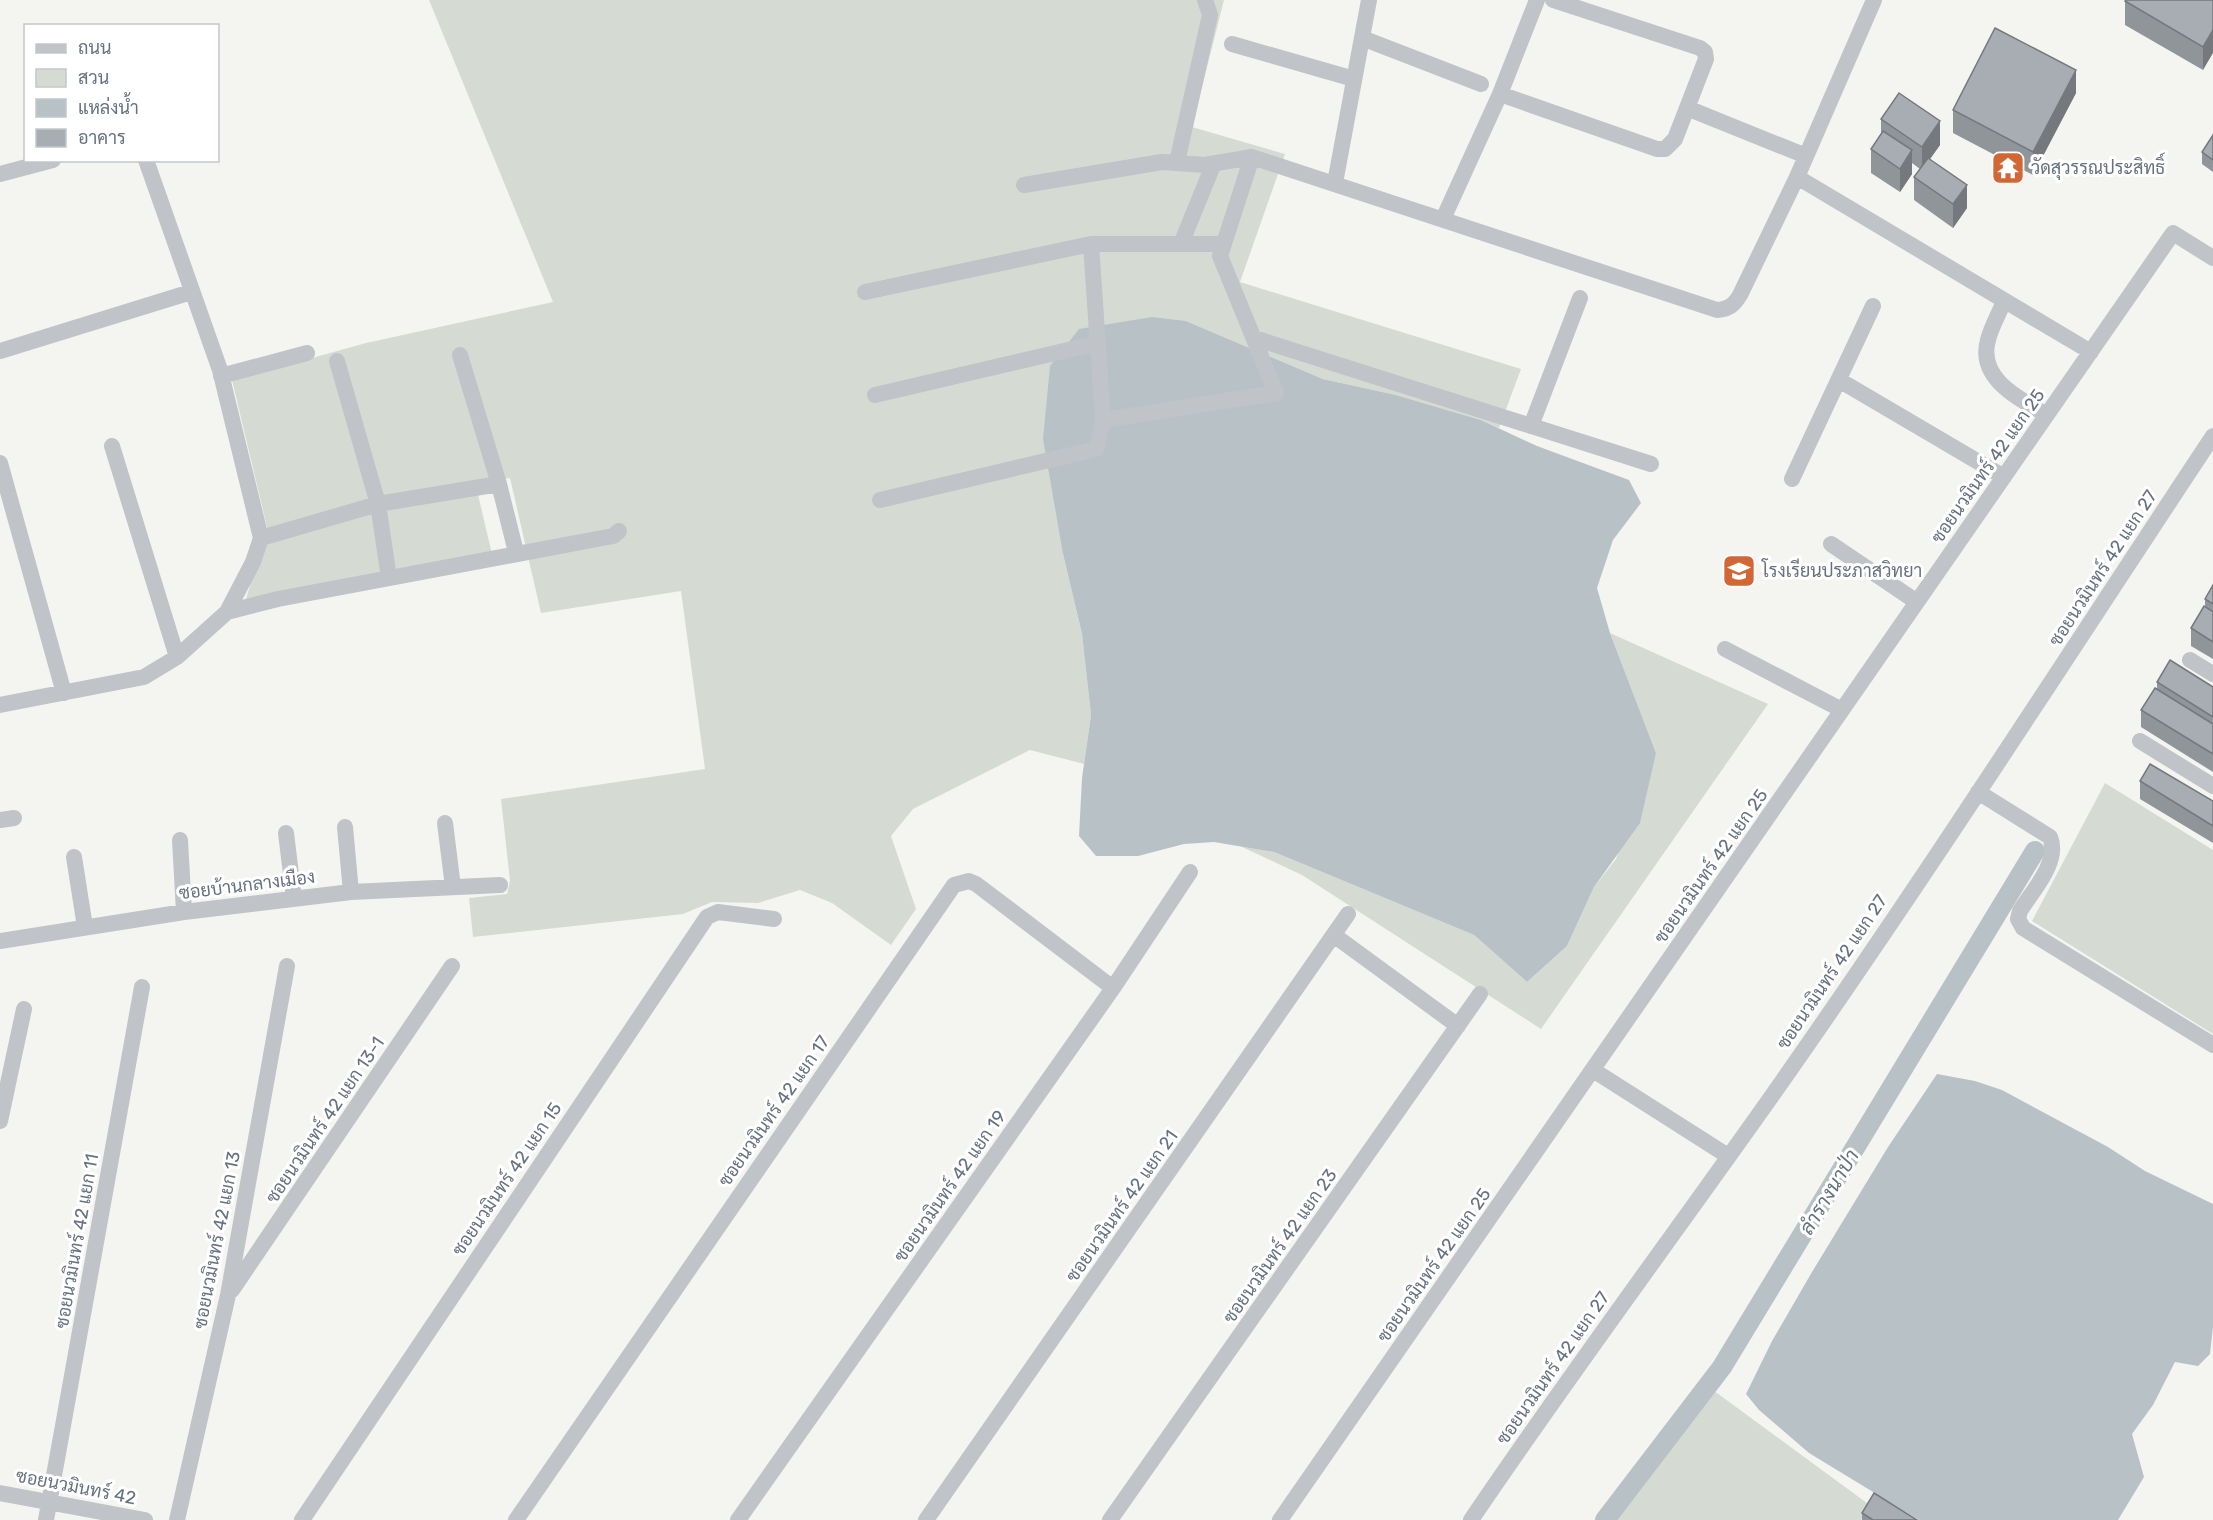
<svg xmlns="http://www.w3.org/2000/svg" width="2213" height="1520" viewBox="0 0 2213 1520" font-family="Rubik,Sarabun,sans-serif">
<rect width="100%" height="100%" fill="#f4f5f1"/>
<path fill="#d5dbd3" d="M 429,0 L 1224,0 L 1192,127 L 1285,154 L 1240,282 L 1521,369 L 1499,428 L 1481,420 L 1396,395 L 1323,379 L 1186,321 L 1063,554 L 1082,634 L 1091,715 L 1084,764 L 1030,750 L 913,809 L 891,836 L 916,909 L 891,945 L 832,903 L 800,890 L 758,903 L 712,902 L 683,914 L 473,937 L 469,898 L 507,894 L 510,881 L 501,799 L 705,769 L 681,591 L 541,613 L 510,478 L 475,482 L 492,554 L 246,599 L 267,527 L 232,380 L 366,343 L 553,302 Z
M 1610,633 L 1768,704 L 1541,1029 L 1302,875 L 1240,846 L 1274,852 L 1474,935 L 1527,982 L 1567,946 L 1594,887 L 1616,859 L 1656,753 Z
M 2105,783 L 2213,850 L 2213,1034 L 2032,921 Z
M 1702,1382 L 1871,1506 L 1861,1520 L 1607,1520 Z"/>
<path fill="#b8c2c6" d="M 1152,317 L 1186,321 L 1323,379 L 1396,395 L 1481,420 L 1537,446 L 1629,480 L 1641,503 L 1613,540 L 1597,588 L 1610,633 L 1656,753 L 1640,823 L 1594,887 L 1567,946 L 1527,982 L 1474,935 L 1274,852 L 1214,842 L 1184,844 L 1138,856 L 1096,856 L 1079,836 L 1082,778 L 1091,715 L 1082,634 L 1063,554 L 1043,439 L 1050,366 L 1079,329 Z
M 1937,1074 L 1975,1081 L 2002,1090 L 2108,1147 L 2145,1171 L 2213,1204 L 2213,1327 L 2210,1354 L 2198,1366 L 2175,1362 L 2153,1405 L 2132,1434 L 2144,1477 L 2118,1520 L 1919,1520 L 1809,1453 L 1759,1410 L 1746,1394 L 1772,1341 L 1812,1272 L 1888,1147 Z"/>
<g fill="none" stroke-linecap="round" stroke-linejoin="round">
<path stroke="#b8c2c6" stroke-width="20" d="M 1605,1520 L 1722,1367 L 2035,851"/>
<path stroke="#c0c3c7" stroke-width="16" d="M 1362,38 L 1481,84
M 1232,44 L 1354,79
M 1500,94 L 1657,149 L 1665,149 L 1675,139 L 1706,59 L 1705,52 L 1700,48 L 1553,0
M 1687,108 L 1806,156
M 1177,162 L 1210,15 L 1205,0
M 0,174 L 53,160
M 1797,177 L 2091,352
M 1335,183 L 1369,0
M 1024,185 L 1162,162 L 1205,165 L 1252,157 L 1717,310 C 1729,309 1734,305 1740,295 L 1797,177 L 1874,0
M 1443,219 L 1500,94 L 1537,0
M 1091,244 L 1103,420
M 1181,244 L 1214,163
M 865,292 L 1091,244 L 1224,244
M 2004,301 C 1999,314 1991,327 1988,340 C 1977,379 2020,399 2047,415
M 1254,338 L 1651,464
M 0,351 L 191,292
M 460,355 L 499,484 L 516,552
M 337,361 L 378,504 L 389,578
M 221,376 L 307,353
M 1839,380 L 2004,477
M 875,395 L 1098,343
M 1531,426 L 1580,298
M 112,446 L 177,657
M 0,463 L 64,693
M 1792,479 L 1873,306
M 880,500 L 1096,449 L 1103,420 L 1276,393 L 1220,256 L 1252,157
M 261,538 L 378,504 L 499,484
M 1831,544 L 1917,602
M 227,612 L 278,599 L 613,536 L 619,531
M 1725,649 L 1842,710
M 2190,660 L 2213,674
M 0,705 L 144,677 L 177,657 L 227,612 L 253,562 L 261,538 L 220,370 L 146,160
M 2140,741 L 2213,786
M 1978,792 L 2050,837 C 2060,862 2033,890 2020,911 L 2018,919 L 2023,928 L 2213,1045
M 0,820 L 14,818
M 445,823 L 453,887
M 345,827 L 351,892
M 286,833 L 294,899
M 180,840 L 184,912
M 74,857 L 85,927
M 1335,936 L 1458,1026
M 0,941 L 184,912 L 351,892 L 500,885
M 1593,1070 L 1728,1156
M 0,1121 L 24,1009
M 232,1290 L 452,966
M 0,1493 L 145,1520
M 46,1520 L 142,987
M 177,1520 L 228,1295 L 287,966
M 302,1520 L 707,917 L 718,912 L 774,919
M 516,1520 L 954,885 L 969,881 L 976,884 L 1113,988
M 738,1520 L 1113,988 L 1190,872
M 926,1520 L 1348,914
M 1110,1520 L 1480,994
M 1280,1520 L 2173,233 L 2213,258
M 1471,1520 C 1567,1378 1670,1240 1769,1100 C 1922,883 2066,658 2213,436"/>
</g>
<path fill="#90959a" d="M 2213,0 L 2203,70 L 2125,25 L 2125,1 Z
M 2076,93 L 2033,175 L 1953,133 L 1953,110 Z
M 1881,119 L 1940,145 L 1930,159 L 1967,208 L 1953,228 L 1914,200 L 1914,177 L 1920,169 L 1912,163 L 1912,174 L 1900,192 L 1871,173 L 1871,149 L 1881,134 Z
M 2213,135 L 2213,172 L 2202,164 L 2202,152 Z
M 2213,585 L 2213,659 L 2191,646 L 2191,628 L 2205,607 L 2205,599 Z
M 2157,682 L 2213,687 L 2213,772 L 2141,727 L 2141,710 L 2157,689 Z
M 2140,781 L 2213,801 L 2213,843 L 2140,799 Z
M 1862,1513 L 1917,1520 L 1862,1520 Z"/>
<path fill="#75797d" d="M 2213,30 L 2213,53 L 2203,70 L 2203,47 Z
M 2076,70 L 2076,93 L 2033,175 L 2033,152 Z
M 1940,121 L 1940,145 L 1922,170 L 1922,147 Z
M 1912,150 L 1912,174 L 1900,192 L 1900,169 Z
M 1967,185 L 1967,208 L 1953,228 L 1953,204 Z"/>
<path fill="#a7adb3" stroke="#75797d" stroke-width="1.5" d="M 2126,0 L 2213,0 L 2213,30 L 2203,47 L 2125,1 Z
M 1995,28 L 2076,70 L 2033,152 L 1953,110 Z
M 1899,93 L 1940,121 L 1922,147 L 1881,119 Z
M 1883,131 L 1912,150 L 1900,169 L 1871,149 Z
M 2213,135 L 2213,160 L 2202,152 Z
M 1928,158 L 1967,185 L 1953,204 L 1914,177 Z
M 2213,585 L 2213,604 L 2205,599 Z
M 2204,606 L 2213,612 L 2213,642 L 2191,628 Z
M 2170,660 L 2213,687 L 2213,717 L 2157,682 Z
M 2155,688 L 2213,724 L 2213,754 L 2141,710 Z
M 2150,764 L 2213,801 L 2213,826 L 2140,781 Z
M 1874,1493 L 1917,1520 L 1873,1520 L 1862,1513 Z"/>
<defs>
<g id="temple-square" transform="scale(1.725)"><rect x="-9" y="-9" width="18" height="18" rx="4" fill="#d26634" stroke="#fff"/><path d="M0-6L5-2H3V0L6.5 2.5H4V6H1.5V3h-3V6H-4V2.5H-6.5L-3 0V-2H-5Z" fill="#fff"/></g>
<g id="school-square" transform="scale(1.725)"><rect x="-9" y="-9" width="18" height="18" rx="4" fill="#d26634" stroke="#fff"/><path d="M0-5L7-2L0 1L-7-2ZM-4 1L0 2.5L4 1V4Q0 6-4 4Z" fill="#fff"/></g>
</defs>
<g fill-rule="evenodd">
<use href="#temple-square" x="2008" y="168"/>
<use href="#school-square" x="1739" y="571"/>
</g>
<g text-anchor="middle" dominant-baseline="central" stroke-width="6" stroke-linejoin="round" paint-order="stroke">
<g font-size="18" fill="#667280" stroke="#fff" text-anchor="start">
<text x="2031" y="168">วัดสุวรรณประสิทธิ์</text>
<text x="1762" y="571">โรงเรียนประภาสวิทยา</text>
</g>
<g font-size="18" fill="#667280" stroke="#fff">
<text transform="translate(1988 466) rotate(-55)">ซอยนวมินทร์ 42 แยก 25</text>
<text transform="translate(2103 568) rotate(-57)">ซอยนวมินทร์ 42 แยก 27</text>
<text transform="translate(1711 866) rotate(-55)">ซอยนวมินทร์ 42 แยก 25</text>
<text transform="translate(247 885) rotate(-7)">ซอยบ้านกลางเมือง</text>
<text transform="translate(1832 972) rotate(-56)">ซอยนวมินทร์ 42 แยก 27</text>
<text transform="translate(774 1111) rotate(-55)">ซอยนวมินทร์ 42 แยก 17</text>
<text transform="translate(325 1120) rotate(-56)">ซอยนวมินทร์ 42 แยก 13-1</text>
<text transform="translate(507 1179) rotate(-56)">ซอยนวมินทร์ 42 แยก 15</text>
<text transform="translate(950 1186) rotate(-55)">ซอยนวมินทร์ 42 แยก 19</text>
<text transform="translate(1122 1206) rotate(-55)">ซอยนวมินทร์ 42 แยก 21</text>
<text transform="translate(217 1240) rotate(-79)">ซอยนวมินทร์ 42 แยก 13</text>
<text transform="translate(77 1241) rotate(-80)">ซอยนวมินทร์ 42 แยก 11</text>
<text transform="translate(1280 1246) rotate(-55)">ซอยนวมินทร์ 42 แยก 23</text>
<text transform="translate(1434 1265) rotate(-55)">ซอยนวมินทร์ 42 แยก 25</text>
<text transform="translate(1553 1368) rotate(-55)">ซอยนวมินทร์ 42 แยก 27</text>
<text transform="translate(76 1487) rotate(11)">ซอยนวมินทร์ 42</text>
</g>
<g font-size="20" font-style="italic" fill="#62737d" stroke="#fff">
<text transform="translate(1829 1192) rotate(-59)">ลำรางนาป่า</text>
</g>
</g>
<rect x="24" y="24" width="195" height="138" fill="#ffffff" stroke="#c2c7cc" stroke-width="1.5"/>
<rect x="36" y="44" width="30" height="9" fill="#c0c3c7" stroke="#c2c7cc" stroke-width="1.5"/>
<text x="78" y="54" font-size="18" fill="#667280">ถนน</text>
<rect x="36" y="69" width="30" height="18" fill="#d5dbd3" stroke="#c2c7cc" stroke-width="1.5"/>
<text x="78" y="84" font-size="18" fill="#667280">สวน</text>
<rect x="36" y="99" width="30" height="18" fill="#b8c2c6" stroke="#c2c7cc" stroke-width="1.5"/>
<text x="78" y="114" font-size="18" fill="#667280">แหล่งน้ำ</text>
<rect x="36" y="129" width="30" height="18" fill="#a7adb3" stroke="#c2c7cc" stroke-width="1.5"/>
<text x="78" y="144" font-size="18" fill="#667280">อาคาร</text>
</svg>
